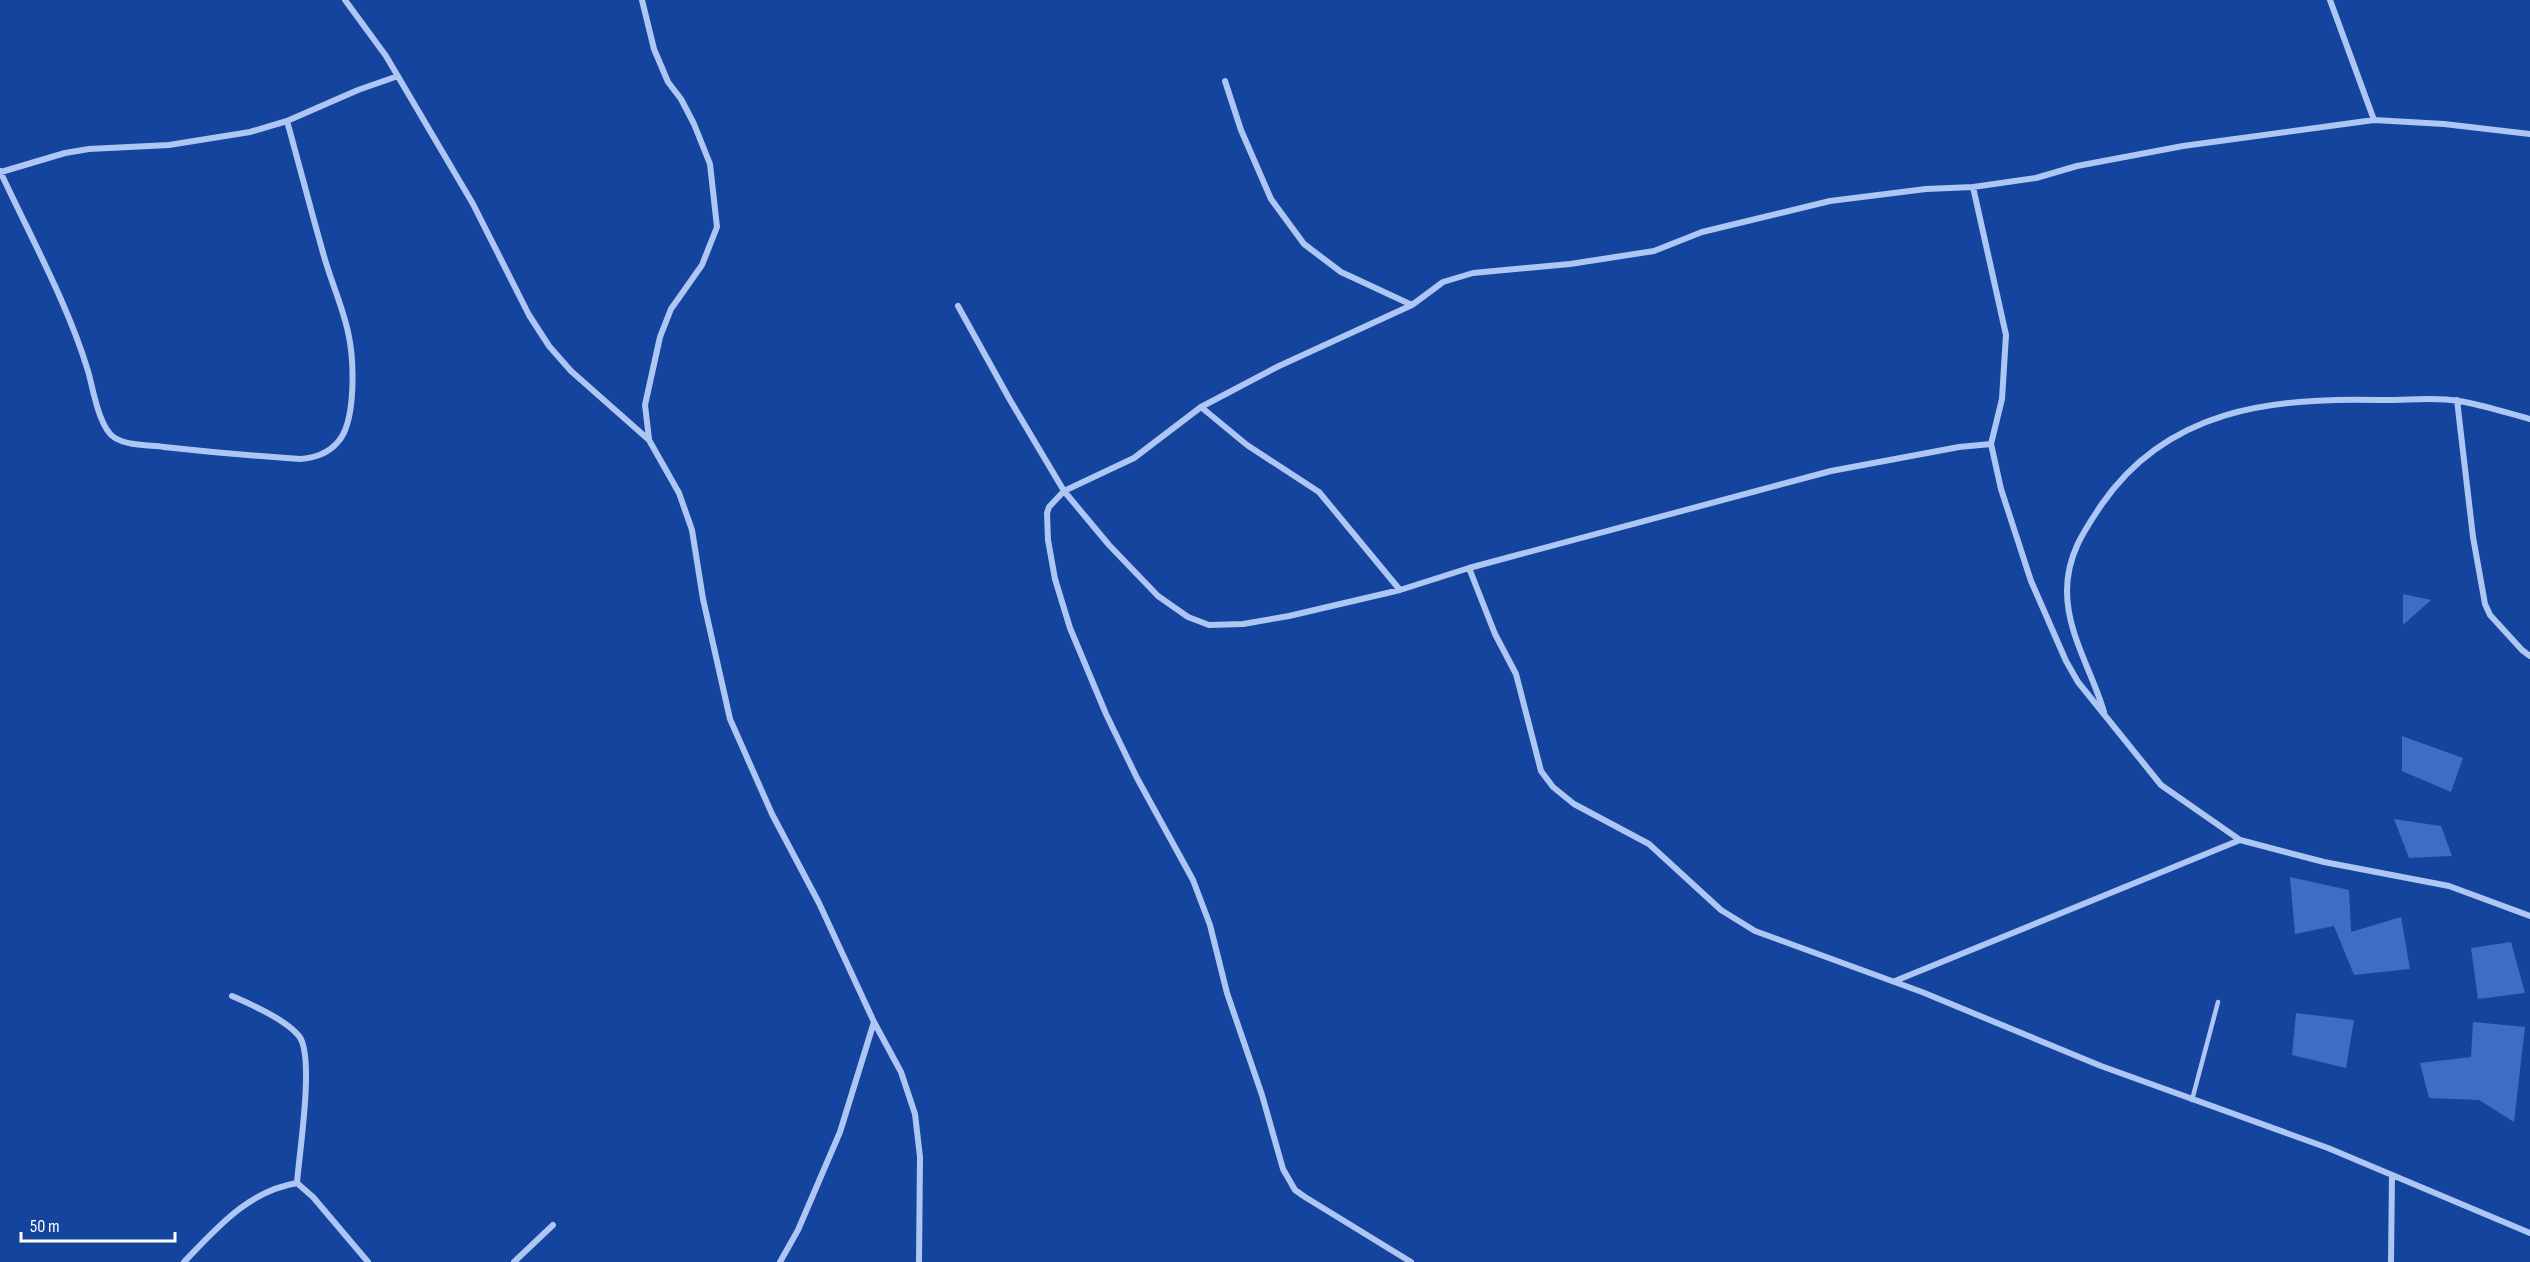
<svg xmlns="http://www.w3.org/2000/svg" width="2530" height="1262" viewBox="0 0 2530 1262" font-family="'Sofia Sans Condensed',sans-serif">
<rect width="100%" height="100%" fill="#15449e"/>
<path fill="#3e6dc5" d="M 2403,594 L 2431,600 L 2403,625 Z
M 2402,736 L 2463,758 L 2451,792 L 2402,771 Z
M 2394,819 L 2441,826 L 2452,856 L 2409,858 Z
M 2290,877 L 2349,890 L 2351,932 L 2401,917 L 2410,969 L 2354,975 L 2334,926 L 2295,934 Z
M 2511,942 L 2525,993 L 2478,999 L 2471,948 Z
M 2296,1013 L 2354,1020 L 2346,1068 L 2292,1055 Z
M 2473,1022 L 2525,1027 L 2514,1122 L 2479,1100 L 2429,1098 L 2420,1063 L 2471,1057 Z"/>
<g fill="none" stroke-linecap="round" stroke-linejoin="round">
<path stroke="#aec6f3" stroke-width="4.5" d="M 2192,1100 L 2218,1002"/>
<path stroke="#aec6f3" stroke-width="6" d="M 345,0 L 386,56 L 473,204 L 529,315 L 549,346 L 571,371 L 649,440 L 679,493 L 692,530 L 703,599 L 730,719 L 772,814 L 819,903 L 874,1022 L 901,1072 L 915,1114 L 920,1157 L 919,1262
M 642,0 L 654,49 L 668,82 L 681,99 L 694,124 L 710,164 L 717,227 L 702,265 L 671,309 L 660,337 L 645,405 L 649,439
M 2330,0 L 2374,120
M 1225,81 L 1241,130 L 1271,199 L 1304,244 L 1341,272 L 1412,305
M 0,171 C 29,234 68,304 88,371 C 93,388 99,429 115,438 C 129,446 148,445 164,447 C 209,452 255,456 300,459 C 315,458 327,454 337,443 C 357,423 354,358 348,332 C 342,304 329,277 322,249 C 310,207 299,164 287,121
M 1,172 L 65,153 L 89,149 L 169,145 L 250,132 L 287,121 L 358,90 L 398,76
M 1973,187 L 2006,335 L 2002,399 L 1991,444 L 2001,489 L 2031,581 L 2066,661 L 2078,682 L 2161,785 L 2240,840 L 2324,862 L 2449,886 L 2530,916
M 958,306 L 1010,400 L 1064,491 L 1109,545 L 1158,596 L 1188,617 L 1209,625 L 1243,624 L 1289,616 L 1400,590 L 1469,568 L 1831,471 L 1959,447 L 1991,444
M 2457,400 L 2473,537 L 2485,604 L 2490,615 L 2522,650 L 2530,656
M 1201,407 L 1247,445 L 1319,492 L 1400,590
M 1469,568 L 1495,634 L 1516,674 L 1541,771 L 1553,787 L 1574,804 L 1649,844 L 1721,910 L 1755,931 L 1922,992 L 2101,1066 L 2328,1148 L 2530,1233
M 2104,712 C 2092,671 2067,634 2067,591 C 2067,556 2083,532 2102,504 C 2167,410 2271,397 2378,400 C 2404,401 2433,396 2459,401 C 2483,405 2507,413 2530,419
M 1895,981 L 2240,840
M 232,996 C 252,1005 285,1019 299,1036 C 315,1056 299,1154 297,1183 L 313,1197 L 368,1262
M 184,1262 C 217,1228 248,1191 297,1183
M 514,1262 L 553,1225
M 780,1262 L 798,1230 L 840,1132 L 874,1022
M 1411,1262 L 1305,1197 L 1295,1190 L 1283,1169 L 1262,1095 L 1227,993 L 1210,925 L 1193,880 L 1137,778 L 1106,714 L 1070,628 L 1055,579 L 1048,540 L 1047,513 L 1049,507 L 1064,491 L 1134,458 L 1201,407 L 1279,366 L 1412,305 L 1443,282 L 1473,273 L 1570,264 L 1654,251 L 1702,232 L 1830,201 L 1926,189 L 1973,187 L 2036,178 L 2077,166 L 2183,146 L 2374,120 L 2444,124 L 2530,134
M 2391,1262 L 2392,1175"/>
</g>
<path d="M21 1232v9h154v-9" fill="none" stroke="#ffffff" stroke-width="3"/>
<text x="30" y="1232" font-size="18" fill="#ffffff" stroke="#15449e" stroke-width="4.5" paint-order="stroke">50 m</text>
</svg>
